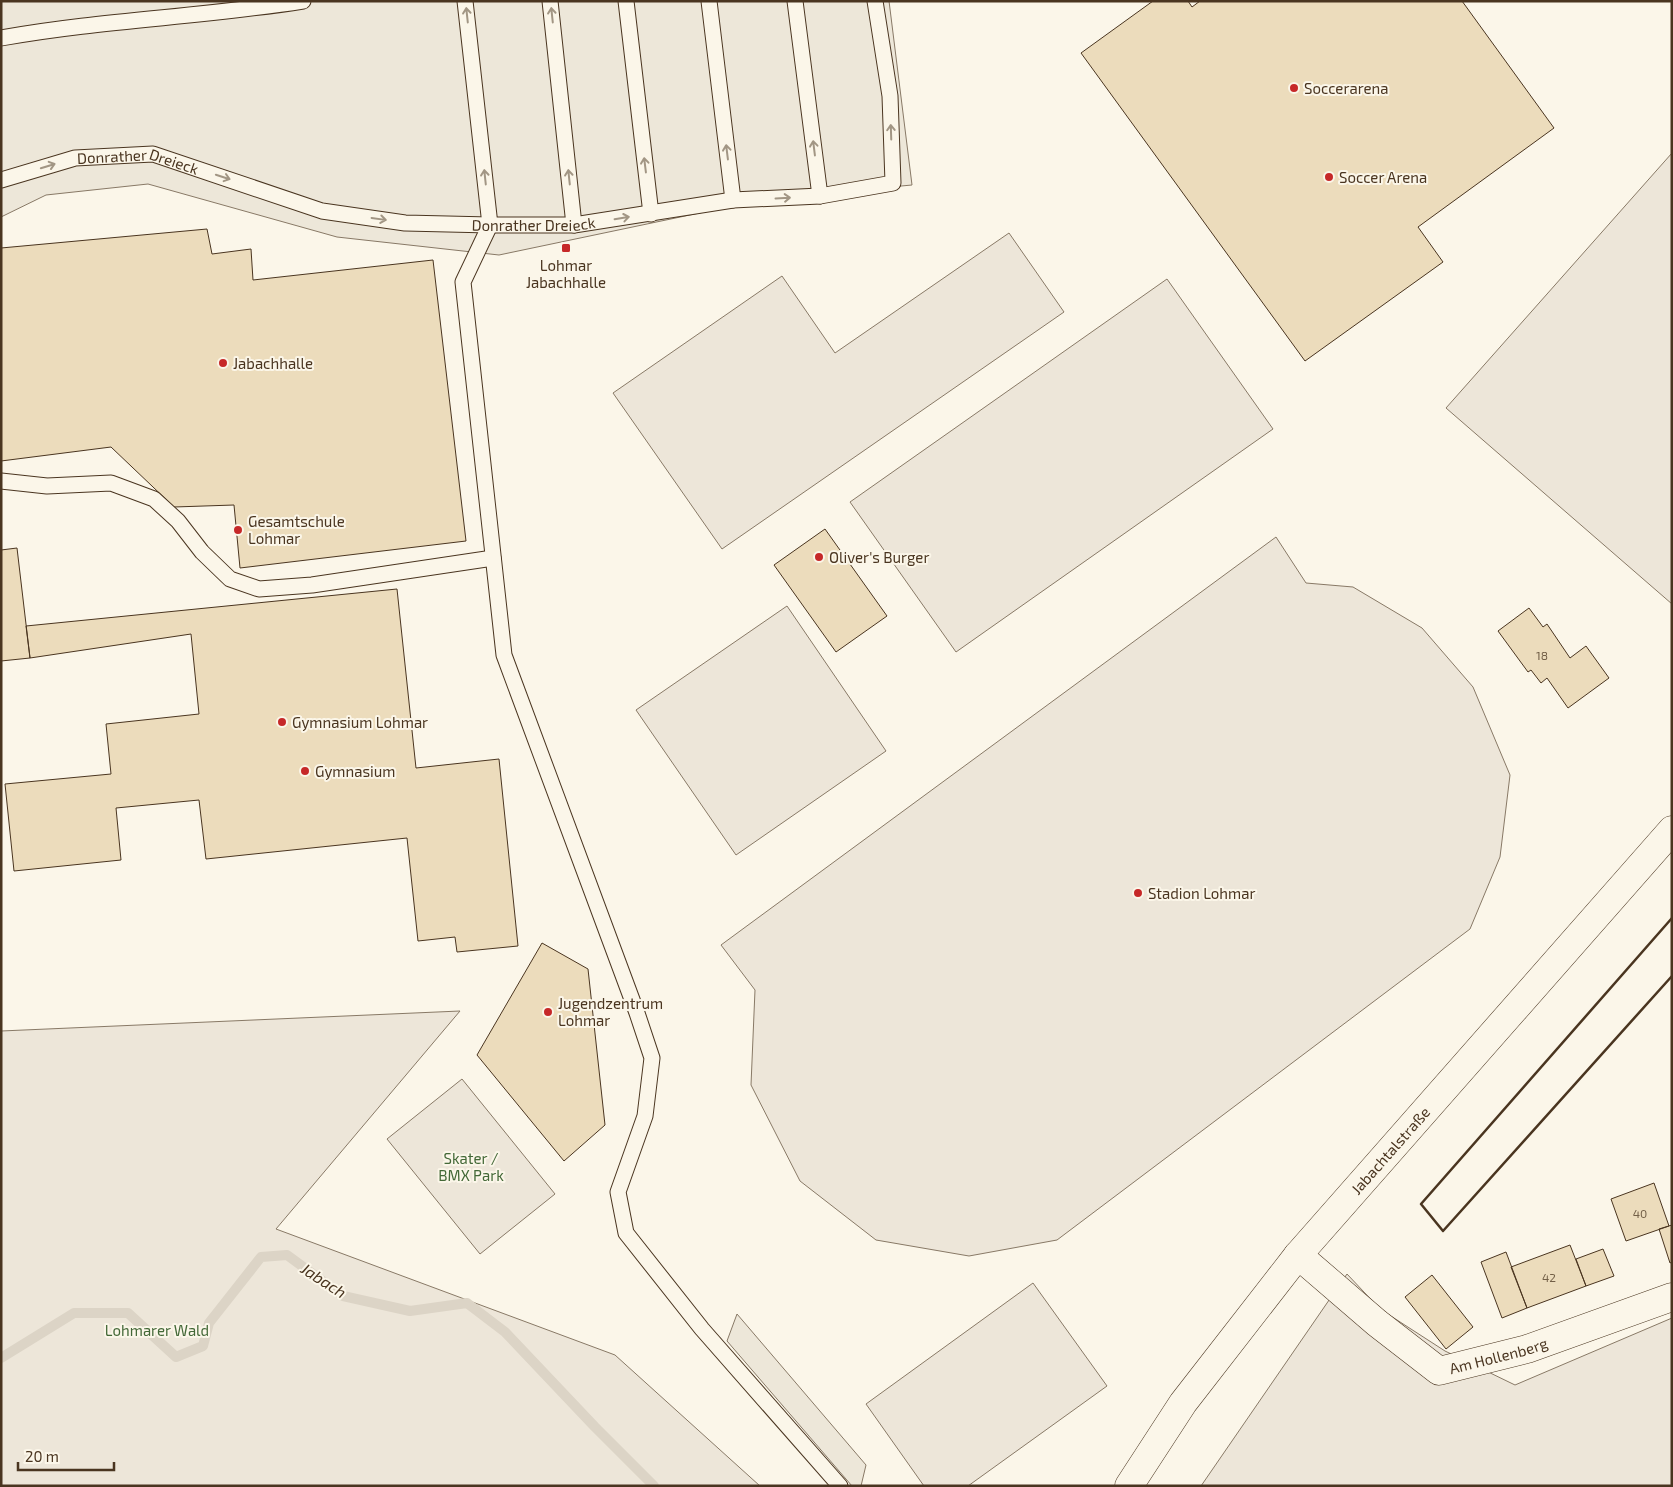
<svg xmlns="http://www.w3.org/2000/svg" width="1673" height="1487" viewBox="0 0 1673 1487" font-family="'Exo 2',sans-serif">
<rect width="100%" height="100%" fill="#fbf6e9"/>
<path fill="#ede6d9" stroke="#887966" d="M 1672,153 L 1672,604 L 1446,408 Z
M 1009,233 L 1064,312 L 722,549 L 613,393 L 782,276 L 835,353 Z
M 1167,279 L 1273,429 L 956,652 L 850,502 Z
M 1276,537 L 1306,583 L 1353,587 L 1422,628 L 1473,687 L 1510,775 L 1500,857 L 1470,929 L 1057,1240 L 969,1256 L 876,1240 L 800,1181 L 751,1085 L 755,990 L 721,945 Z
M 787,606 L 886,751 L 736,855 L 636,710 Z
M 460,1011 L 276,1229 L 615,1355 L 760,1486 L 1,1486 L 1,1031 Z
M 462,1079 L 555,1194 L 480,1254 L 387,1139 Z
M 1347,1274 L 1380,1309 L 1445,1351 L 1515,1385 L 1672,1318 L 1672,1486 L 1201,1486 Z
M 1033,1283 L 1107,1386 L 968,1486 L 924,1486 L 866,1404 Z"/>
<path fill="#ede7d9" stroke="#887966" d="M 1,1 L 889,1 L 912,185 L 771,198 L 499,255 L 337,237 L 148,184 L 46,195 L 1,217 Z
M 737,1314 L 866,1465 L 861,1486 L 852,1486 L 727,1341 Z"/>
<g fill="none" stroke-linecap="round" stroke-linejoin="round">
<path stroke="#dcd4c6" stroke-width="10" d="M 1,1358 L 74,1313 L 128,1313 L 176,1357 L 203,1346 L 209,1323 L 261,1257 L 287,1255 L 343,1296 L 410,1311 L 467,1303 L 505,1332 L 595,1427 L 654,1486"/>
</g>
<path fill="#ecdcbc" stroke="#4a3520" d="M 1153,1 L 1188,1 L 1192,7 L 1200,1 L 1462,1 L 1554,128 L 1418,227 L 1443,262 L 1305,361 L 1081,53 Z
M 207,229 L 212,254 L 251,249 L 253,280 L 433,260 L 466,541 L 240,568 L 234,505 L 174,507 L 111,447 L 1,461 L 1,248 Z
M 825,529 L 887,616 L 836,652 L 774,565 Z
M 17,548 L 30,658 L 1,661 L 1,550 Z
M 397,589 L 416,768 L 499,759 L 518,946 L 457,952 L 455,937 L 418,941 L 407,838 L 206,859 L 199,800 L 116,808 L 121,860 L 14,871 L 5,784 L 111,774 L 106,724 L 199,714 L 191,634 L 30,658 L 26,626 Z
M 1529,608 L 1543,627 L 1547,624 L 1570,658 L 1586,646 L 1609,678 L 1568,708 L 1547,678 L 1541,683 L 1531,670 L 1528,672 L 1498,631 Z
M 542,943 L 588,969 L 605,1125 L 564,1161 L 477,1055 Z
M 1654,1183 L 1669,1226 L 1626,1241 L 1611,1199 Z
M 1672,1225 L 1672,1262 L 1670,1263 L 1659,1229 Z
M 1570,1245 L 1586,1286 L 1527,1308 L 1511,1267 Z
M 1603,1249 L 1614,1276 L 1586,1286 L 1576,1259 Z
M 1506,1252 L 1527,1308 L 1502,1318 L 1481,1262 Z
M 1432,1275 L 1473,1327 L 1446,1349 L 1405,1297 Z"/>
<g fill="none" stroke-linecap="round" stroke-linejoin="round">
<g stroke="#4a3520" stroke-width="17">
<g id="service">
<path d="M 465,1 L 490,225 L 463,282 L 504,655 L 637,1013 L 652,1058 L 645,1116 L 618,1192 L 626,1233 L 702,1329 L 840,1486"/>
<path d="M 550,1 L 574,225"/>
<path d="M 626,1 L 651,214"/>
<path d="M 709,1 L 733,200"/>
<path d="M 795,1 L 820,196"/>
<path d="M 1,38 C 101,20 203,17 303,1"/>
<path id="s1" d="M 1,180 L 75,158 L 153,154 L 322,211 L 405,223 L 490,225 L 574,225 L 733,200 L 820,196 L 893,183 L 890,96 L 875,1"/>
<path d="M 1,481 L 47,486 L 111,483 L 154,499 L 178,521 L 202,552 L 230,579 L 259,589 L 312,585 L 493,558"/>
</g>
</g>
<g stroke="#4a3520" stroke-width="29">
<g id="minor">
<path id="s2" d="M 1298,1255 L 1377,1323 L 1439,1371 L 1527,1349 L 1672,1297"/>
</g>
</g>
<g stroke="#4a3520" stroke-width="29">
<g id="primary">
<path id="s3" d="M 1129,1486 L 1183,1403 L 1298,1255 L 1672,830"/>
</g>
</g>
<use href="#service" stroke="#fbf6e9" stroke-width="15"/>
<use href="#minor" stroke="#fbf6e9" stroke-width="28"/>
<use href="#primary" stroke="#fbf6e9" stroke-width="28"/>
<path stroke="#4a3520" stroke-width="2.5" d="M 1672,918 L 1421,1204 L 1443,1231 L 1672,976"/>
</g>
<defs><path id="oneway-shaft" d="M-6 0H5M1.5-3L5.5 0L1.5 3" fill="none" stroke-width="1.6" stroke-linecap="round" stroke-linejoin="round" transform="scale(1.25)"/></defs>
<g stroke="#a29684">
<use href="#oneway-shaft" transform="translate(467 15) rotate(-96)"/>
<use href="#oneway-shaft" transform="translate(552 15) rotate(-96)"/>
<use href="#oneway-shaft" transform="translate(891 132) rotate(-92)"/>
<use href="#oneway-shaft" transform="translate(814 148) rotate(-97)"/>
<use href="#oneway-shaft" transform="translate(727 152) rotate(-97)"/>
<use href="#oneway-shaft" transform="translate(645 165) rotate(-97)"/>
<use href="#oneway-shaft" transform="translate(48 166) rotate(-17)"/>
<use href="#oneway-shaft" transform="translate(223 177) rotate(18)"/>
<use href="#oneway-shaft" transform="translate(485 177) rotate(-96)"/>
<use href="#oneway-shaft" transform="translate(569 177) rotate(-96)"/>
<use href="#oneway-shaft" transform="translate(783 198) rotate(-3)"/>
<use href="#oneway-shaft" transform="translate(622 218) rotate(-9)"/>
<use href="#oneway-shaft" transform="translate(379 219) rotate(8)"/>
</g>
<g fill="#c62828" stroke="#fbf6e9" stroke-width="2">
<circle cx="1294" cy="88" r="5"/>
<circle cx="1329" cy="177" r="5"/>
<rect x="561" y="243" width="10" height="10" rx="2.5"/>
<circle cx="223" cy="363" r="5"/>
<circle cx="238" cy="530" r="5"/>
<circle cx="819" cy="557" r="5"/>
<circle cx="282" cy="722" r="5"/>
<circle cx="305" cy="771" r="5"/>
<circle cx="1138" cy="893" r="5"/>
<circle cx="548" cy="1012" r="5"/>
</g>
<g text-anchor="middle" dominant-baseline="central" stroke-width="4" stroke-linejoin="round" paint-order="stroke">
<g font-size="12" fill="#725f47">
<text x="1542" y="655">18</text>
<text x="1640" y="1213">40</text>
<text x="1549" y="1277">42</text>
</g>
<g font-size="15" fill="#4a3520" stroke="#fbf6e9" text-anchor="start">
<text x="1304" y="88">Soccerarena</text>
<text x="1339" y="177">Soccer Arena</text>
<text x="566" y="265" text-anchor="middle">Lohmar<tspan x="566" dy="17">Jabachhalle</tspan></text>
<text x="233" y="363">Jabachhalle</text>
<text x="248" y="521">Gesamtschule<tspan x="248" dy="17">Lohmar</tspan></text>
<text x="829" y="557">Oliver's Burger</text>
<text x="292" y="722">Gymnasium Lohmar</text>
<text x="315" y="771">Gymnasium</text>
<text x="1148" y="893">Stadion Lohmar</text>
<text x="558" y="1003">Jugendzentrum<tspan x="558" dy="17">Lohmar</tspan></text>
</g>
<g font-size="15" fill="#4a3520" stroke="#fbf6e9">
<text stroke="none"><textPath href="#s1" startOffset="141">Donrather Dreieck</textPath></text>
<text stroke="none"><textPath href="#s1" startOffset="546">Donrather Dreieck</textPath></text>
<text stroke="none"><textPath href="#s3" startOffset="426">Jabachtalstraße</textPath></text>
<text stroke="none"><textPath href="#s2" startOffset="244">Am Hollenberg</textPath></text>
</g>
<g font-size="15" fill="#436837" stroke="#fbf6e9">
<text x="471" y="1158">Skater /<tspan x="471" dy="17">BMX Park</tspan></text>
<text x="157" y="1330">Lohmarer Wald</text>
</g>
<g font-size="16" font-style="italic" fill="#4a3520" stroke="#fbf6e9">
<text transform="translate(324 1280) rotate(33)">Jabach</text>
</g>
</g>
<rect width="1673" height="1487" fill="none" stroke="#4a3520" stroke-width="5"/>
<path d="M18 1462v8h96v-8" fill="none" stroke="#4a3520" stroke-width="2.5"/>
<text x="25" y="1462" font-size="15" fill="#4a3520" stroke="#fbf6e9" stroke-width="4" paint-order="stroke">20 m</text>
</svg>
